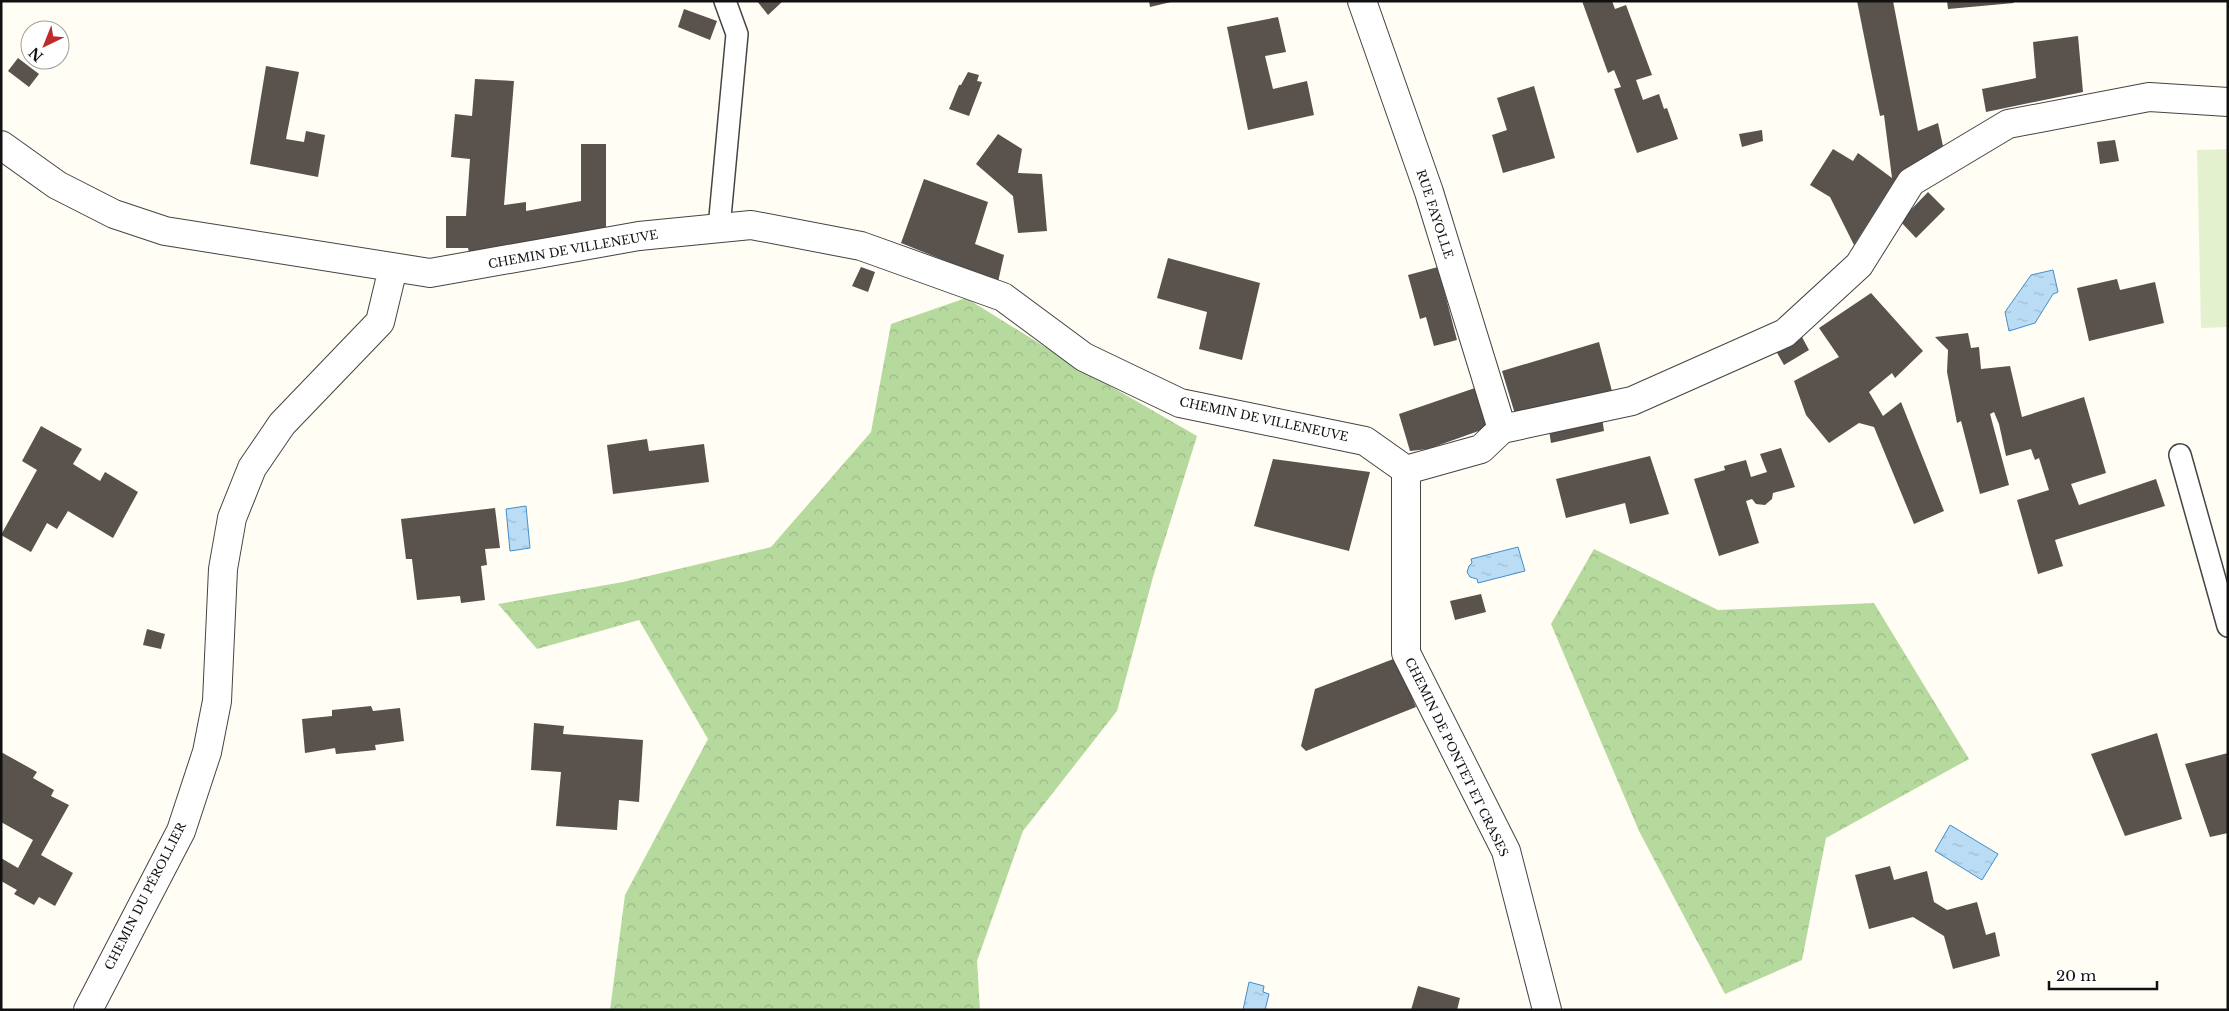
<svg xmlns="http://www.w3.org/2000/svg" width="2229" height="1011" viewBox="0 0 2229 1011" font-family="'Libre Baskerville',serif">
<defs>
<pattern id="forest-crowns" width="20" height="18" patternUnits="userSpaceOnUse" patternTransform="scale(1.25)"><rect width="20" height="18" fill="#b6da9d"/><path d="M2 6a3 3 0 1 1 6 0M12 15a3 3 0 1 1 6 0" fill="none" stroke="#9bba86"/></pattern>
<pattern id="water-ripples" width="26" height="14" patternUnits="userSpaceOnUse" patternTransform="scale(1.25)"><rect width="26" height="14" fill="#badcf5"/><path d="M2 4q2-2 4 0t4 0M15 11q2-2 4 0t4 0" fill="none" stroke="#9fbcd1"/></pattern>
</defs>
<rect width="100%" height="100%" fill="#fffdf4"/>
<path fill="url(#forest-crowns)" d="M 966,298 L 1084,371 L 1197,436 L 1153,577 L 1117,711 L 1023,831 L 977,961 L 980,1010 L 610,1010 L 625,895 L 708,739 L 639,620 L 537,649 L 498,604 L 623,582 L 771,547 L 871,432 L 891,324 Z
M 1594,549 L 1718,610 L 1874,603 L 1969,759 L 1826,838 L 1802,960 L 1725,994 L 1639,831 L 1551,624 Z"/>
<path fill="#e4f1cf" d="M 2228,149 L 2228,327 L 2201,328 L 2197,150 Z"/>
<path fill="url(#water-ripples)" stroke="#428ecb" d="M 2053,270 L 2058,292 L 2053,294 L 2035,323 L 2009,331 L 2005,312 L 2031,275 Z
M 526,506 L 530,548 L 510,551 L 506,509 Z
M 1518,547 L 1525,571 L 1478,583 L 1477,579 L 1470,577 L 1467,572 L 1469,566 L 1472,563 L 1471,559 Z
M 1950,825 L 1998,854 L 1982,880 L 1935,851 Z
M 1249,982 L 1264,986 L 1263,992 L 1269,994 L 1265,1010 L 1243,1010 Z"/>
<path fill="#59524d" d="M 757,1 L 783,1 L 768,15 Z
M 1149,1 L 1171,1 L 1171,2 L 1150,7 Z
M 1582,1 L 1612,1 L 1615,9 L 1626,5 L 1652,75 L 1636,80 L 1643,100 L 1659,94 L 1664,109 L 1667,108 L 1678,139 L 1637,153 L 1614,89 L 1621,87 L 1614,70 L 1608,73 Z
M 1857,1 L 1893,1 L 1918,131 L 1938,123 L 1943,146 L 1895,180 L 1854,245 L 1830,197 L 1810,185 L 1833,149 L 1853,161 L 1858,153 L 1892,178 L 1884,115 L 1880,116 Z
M 1947,1 L 2013,1 L 2014,3 L 1948,9 Z
M 684,9 L 717,21 L 710,40 L 678,27 Z
M 1278,17 L 1286,52 L 1265,56 L 1273,89 L 1307,81 L 1314,115 L 1248,130 L 1227,27 Z
M 2078,36 L 2083,92 L 1986,112 L 1982,89 L 2036,78 L 2033,42 Z
M 18,58 L 39,74 L 29,87 L 8,71 Z
M 266,66 L 299,72 L 286,139 L 304,142 L 306,131 L 325,135 L 318,177 L 250,164 Z
M 968,72 L 979,75 L 977,81 L 982,82 L 969,116 L 949,109 L 959,85 L 961,85 Z
M 475,79 L 514,81 L 504,205 L 526,202 L 526,211 L 581,201 L 581,144 L 606,144 L 606,230 L 469,252 L 468,248 L 446,248 L 446,216 L 466,216 L 470,159 L 451,157 L 455,114 L 472,116 Z
M 1534,86 L 1555,158 L 1503,173 L 1492,135 L 1507,130 L 1497,98 Z
M 1762,130 L 1763,141 L 1742,147 L 1739,134 Z
M 998,134 L 1022,149 L 1018,173 L 1042,174 L 1047,231 L 1018,233 L 1013,196 L 976,164 Z
M 2115,140 L 2119,161 L 2100,164 L 2097,142 Z
M 924,179 L 988,202 L 975,244 L 1004,255 L 998,282 L 901,243 Z
M 1928,192 L 1945,209 L 1916,238 L 1900,221 Z
M 1168,258 L 1260,283 L 1242,360 L 1199,349 L 1207,312 L 1157,298 Z
M 861,267 L 875,272 L 868,292 L 852,286 Z
M 1438,267 L 1457,340 L 1434,346 L 1426,317 L 1420,319 L 1408,275 Z
M 2117,279 L 2120,290 L 2155,282 L 2164,323 L 2089,341 L 2077,288 Z
M 1871,293 L 1923,351 L 1895,378 L 1892,373 L 1869,392 L 1883,416 L 1901,402 L 1944,511 L 1914,524 L 1874,427 L 1859,423 L 1829,443 L 1806,415 L 1794,381 L 1839,357 L 1819,328 Z
M 1968,333 L 1971,348 L 1979,347 L 1981,369 L 2010,366 L 2022,417 L 2084,397 L 2106,473 L 2071,484 L 2079,505 L 2156,479 L 2165,506 L 2055,540 L 2063,566 L 2038,574 L 2017,500 L 2049,490 L 2039,458 L 2035,460 L 2031,449 L 2006,456 L 1999,424 L 1994,412 L 1990,414 L 2009,485 L 1980,494 L 1961,421 L 1957,423 L 1947,372 L 1948,350 L 1935,337 Z
M 1802,337 L 1809,350 L 1784,365 L 1776,351 Z
M 1599,342 L 1613,395 L 1515,414 L 1502,371 Z
M 1475,388 L 1487,428 L 1428,449 L 1410,451 L 1399,414 Z
M 1602,417 L 1604,431 L 1551,443 L 1549,430 Z
M 41,426 L 82,449 L 73,464 L 100,481 L 105,472 L 138,492 L 113,538 L 68,511 L 57,529 L 47,523 L 31,552 L 1,535 L 37,470 L 22,461 Z
M 647,439 L 649,451 L 704,444 L 709,482 L 613,494 L 607,445 Z
M 1781,448 L 1795,487 L 1773,493 L 1772,499 L 1765,505 L 1756,504 L 1752,499 L 1746,501 L 1759,543 L 1719,556 L 1694,479 L 1725,470 L 1724,466 L 1746,460 L 1751,477 L 1767,472 L 1760,454 Z
M 1650,456 L 1669,514 L 1630,524 L 1625,503 L 1566,518 L 1556,479 Z
M 1273,459 L 1370,472 L 1349,551 L 1254,526 Z
M 495,508 L 500,548 L 485,549 L 487,565 L 481,566 L 485,600 L 461,603 L 460,596 L 417,600 L 412,559 L 406,559 L 401,519 Z
M 1481,594 L 1486,612 L 1455,620 L 1450,601 Z
M 147,629 L 165,634 L 161,649 L 143,645 Z
M 1396,658 L 1416,707 L 1306,751 L 1301,746 L 1315,689 Z
M 371,706 L 373,711 L 400,708 L 404,741 L 375,745 L 376,750 L 336,754 L 335,748 L 305,753 L 302,719 L 332,716 L 332,710 Z
M 534,723 L 564,726 L 563,734 L 643,740 L 639,802 L 619,800 L 617,830 L 556,826 L 561,772 L 531,770 Z
M 2157,733 L 2182,819 L 2125,836 L 2091,754 Z
M 1,752 L 37,772 L 33,778 L 54,790 L 51,796 L 69,805 L 41,855 L 73,873 L 55,906 L 39,897 L 34,905 L 14,894 L 17,890 L 1,881 L 1,858 L 18,868 L 33,840 L 1,822 Z
M 2228,753 L 2228,833 L 2210,837 L 2185,764 Z
M 1890,866 L 1894,880 L 1927,871 L 1934,902 L 1947,910 L 1977,902 L 1986,935 L 1995,932 L 2000,956 L 1953,969 L 1944,936 L 1913,917 L 1869,929 L 1855,875 Z
M 1418,986 L 1460,998 L 1457,1010 L 1411,1010 Z"/>
<g fill="none" stroke-linecap="round" stroke-linejoin="round">
<g stroke="#444" stroke-width="24">
<path id="lane" d="M 719,228 L 737,34 L 725,1
M 2180,455 L 2228,626"/>
</g>
<g stroke="#444" stroke-width="30">
<path id="street" d="M 1362,1 L 1429,192 L 1502,429
M 1,145 L 57,185 L 114,214 L 165,231 L 430,273 L 639,236 L 751,225 L 861,246 L 1003,297 L 1084,357 L 1180,403 L 1365,441 L 1406,470 L 1481,449 L 1502,429 L 1632,401 L 1785,333 L 1859,265 L 1911,182 L 2008,124 L 2149,97 L 2228,102
M 1406,470 L 1406,653 L 1506,851 L 1547,1010
M 88,1010 L 181,831 L 207,752 L 217,701 L 223,569 L 232,518 L 252,468 L 282,424 L 380,322 L 393,268"/>
</g>
<use href="#lane" stroke="#fff" stroke-width="21"/>
<use href="#street" stroke="#fff" stroke-width="28"/>
</g>
<g text-anchor="middle" dominant-baseline="central" stroke-width="5" stroke-linejoin="round" paint-order="stroke">
<g font-size="12" fill="#111" stroke="#fff">
<text transform="translate(1435 214) rotate(72)">RUE FAYOLLE</text>
<text transform="translate(573 249) rotate(-10)">CHEMIN DE VILLENEUVE</text>
<text transform="translate(1264 419) rotate(12)">CHEMIN DE VILLENEUVE</text>
<text transform="translate(1457 757) rotate(64)">CHEMIN DE PONTET ET CRASES</text>
<text transform="translate(145 896) rotate(-63)">CHEMIN DU PÉROLLIER</text>
</g>
</g>
<rect width="2229" height="1011" fill="none" stroke="#111111" stroke-width="5"/>
<g transform="translate(45 45) rotate(223)"><circle r="24" fill="#ffffff" stroke="#a0a0a0"/>
<path d="M0-4L9 19L0 12L-9 19Z" fill="#bf2a2b"/>
<text y="-8" font-size="14" font-weight="bold" text-anchor="middle" fill="#111111">N</text>
</g>
<path d="M2049 981v8h108v-8" fill="none" stroke="#111111" stroke-width="2.5"/>
<text x="2056" y="981" font-size="15" fill="#111111" stroke="#ffffff" stroke-width="4" paint-order="stroke">20 m</text>
</svg>
